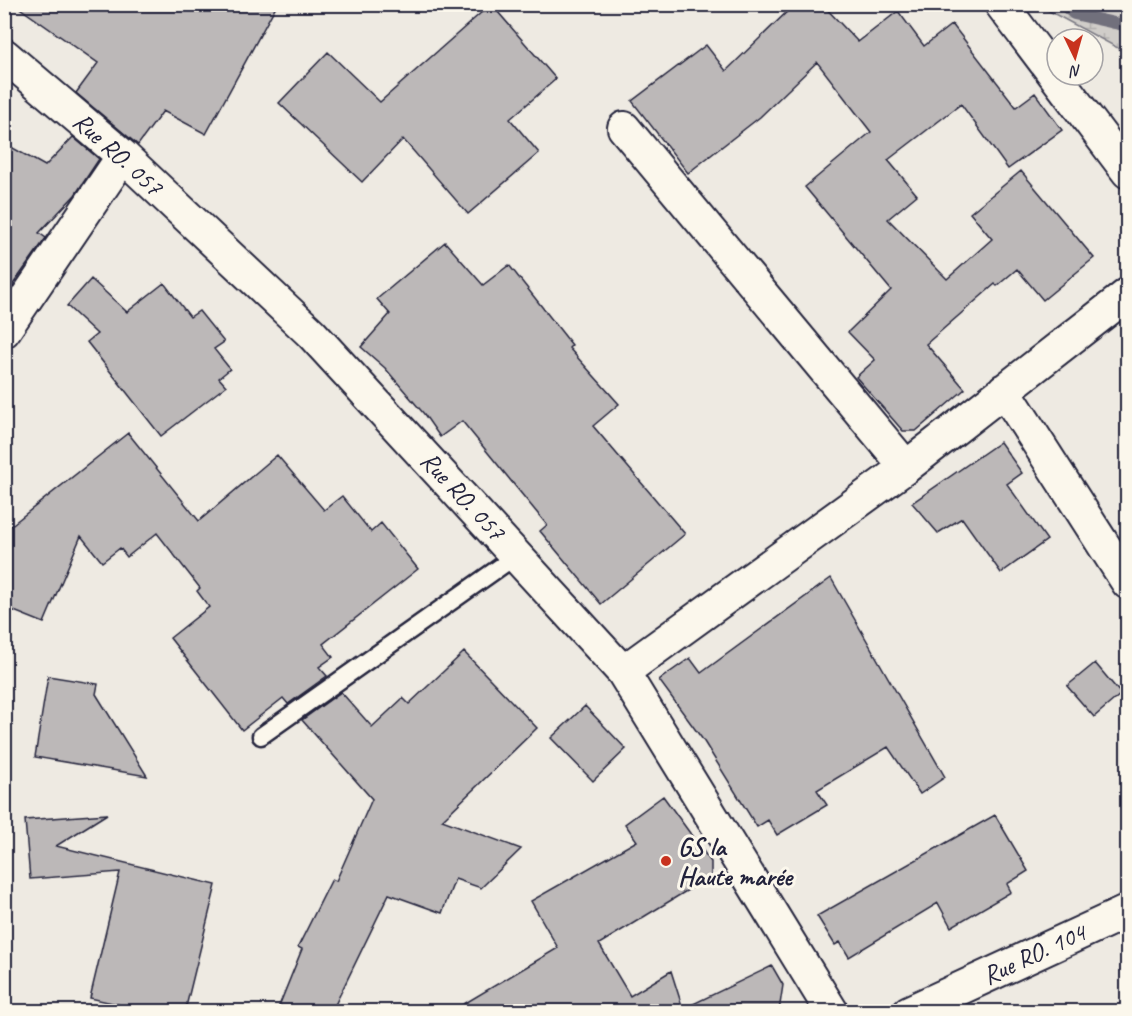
<svg xmlns="http://www.w3.org/2000/svg" width="1132" height="1016" viewBox="0 0 1132 1016" font-family="Caveat,sans-serif">
<defs>
<pattern id="wetland-marsh" width="20" height="14" patternUnits="userSpaceOnUse" patternTransform="scale(1.5)"><rect width="20" height="14" fill="#d0cdc9"/><path d="M1 5h8M5 5V1M11 12h8M15 12V8" fill="none" stroke="#b2b0ae"/></pattern>
</defs>
<rect width="100%" height="100%" fill="#eeeae2"/>
<filter id="ink" filterUnits="userSpaceOnUse"><feTurbulence type="fractalNoise" baseFrequency=".0167" numOctaves="2"/><feDisplacementMap in="SourceGraphic" scale="12" xChannelSelector="R" yChannelSelector="G"/><feConvolveMatrix kernelMatrix="1 2 1 2 8 2 1 2 1" color-interpolation-filters="sRGB"/></filter>
<g filter="url(#ink)">
<path fill="url(#wetland-marsh)" stroke="#797882" stroke-width="1.5" d="M 1038,5 L 1127,5 L 1127,53 Z"/>
<g fill="none" stroke-linecap="round" stroke-linejoin="round">
<path stroke="#716f7c" stroke-width="12" d="M 1062,4 L 1074,14 L 1128,26"/>
</g>
<path fill="#bcb8b8" stroke="#22223b" stroke-width="1.5" d="M 14,4 L 277,4 L 206,134 L 163,111 L 138,145 L 76,93 L 98,63 Z
M 491,4 L 556,79 L 510,119 L 539,153 L 468,214 L 403,139 L 362,182 L 279,103 L 328,52 L 380,102 Z
M 795,4 L 822,4 L 858,42 L 898,11 L 924,46 L 952,24 L 1016,107 L 1035,93 L 1062,130 L 1008,169 L 961,104 L 888,160 L 917,195 L 888,219 L 947,279 L 992,239 L 970,213 L 1021,171 L 1094,258 L 1043,300 L 1017,269 L 997,286 L 995,284 L 926,344 L 965,389 L 916,431 L 903,431 L 856,377 L 875,360 L 848,332 L 891,290 L 805,187 L 871,132 L 817,62 L 760,117 L 688,173 L 632,101 L 706,45 L 726,71 Z
M 73,137 L 99,159 L 75,195 L 39,233 L 46,238 L 4,297 L 4,143 L 45,166 Z
M 445,242 L 483,285 L 509,265 L 572,345 L 569,348 L 619,404 L 593,426 L 685,534 L 601,604 L 540,531 L 547,525 L 462,421 L 440,437 L 424,414 L 385,368 L 361,347 L 390,314 L 377,299 Z
M 91,279 L 127,312 L 164,283 L 190,317 L 199,311 L 224,342 L 214,349 L 230,369 L 219,378 L 226,386 L 161,436 L 87,342 L 97,334 L 67,306 Z
M 128,433 L 199,521 L 277,455 L 324,510 L 342,496 L 371,532 L 381,523 L 418,569 L 323,644 L 333,657 L 319,667 L 327,676 L 288,704 L 283,698 L 242,730 L 170,638 L 209,607 L 197,591 L 200,588 L 157,533 L 127,557 L 120,548 L 102,562 L 81,536 L 44,623 L 4,607 L 4,531 Z
M 1000,442 L 1022,473 L 1007,484 L 1047,540 L 1001,573 L 962,518 L 938,533 L 912,503 Z
M 831,578 L 945,777 L 920,794 L 888,747 L 817,790 L 827,805 L 777,835 L 768,820 L 757,827 L 703,740 L 659,680 L 690,658 L 701,673 Z
M 464,652 L 537,728 L 442,820 L 521,849 L 481,888 L 455,879 L 442,913 L 389,894 L 332,1011 L 277,1011 L 302,949 L 298,947 L 332,879 L 336,881 L 372,799 L 302,720 L 341,692 L 372,727 L 403,698 L 409,704 Z
M 1095,663 L 1121,694 L 1094,717 L 1067,686 Z
M 48,676 L 98,684 L 96,694 L 147,776 L 35,757 Z
M 585,706 L 626,749 L 593,781 L 551,738 Z
M 663,796 L 711,862 L 711,876 L 599,944 L 630,996 L 671,971 L 683,1009 L 772,966 L 783,985 L 779,1011 L 452,1011 L 558,948 L 531,901 L 637,841 L 625,824 Z
M 107,814 L 56,846 L 216,885 L 185,1011 L 148,1011 L 90,998 L 120,872 L 30,879 L 25,820 Z
M 995,815 L 1028,871 L 1007,884 L 1011,892 L 951,927 L 938,903 L 849,957 L 840,942 L 835,945 L 817,916 Z"/>
<g fill="none" stroke-linecap="round" stroke-linejoin="round">
<g stroke="#22223b" stroke-width="21">
<path id="lane" d="M 261,736 L 517,555"/>
</g>
<g stroke="#22223b" stroke-width="36">
<path id="street" d="M 1001,4 L 1128,172
M 4,55 L 123,156 L 311,333 L 623,672 L 832,1012
M 624,128 L 906,467
M 4,331 L 123,156
M 1004,390 L 1128,583
M 623,672 L 906,467 L 1128,294
M 909,1012 L 1128,911"/>
</g>
<use href="#lane" stroke="#fbf7ec" stroke-width="16"/>
<use href="#street" stroke="#fbf7ec" stroke-width="32"/>
</g>
</g>
<circle fill="#c8321e" stroke="#fbf7ec" stroke-width="2" cx="666" cy="861" r="6"/>
<g text-anchor="middle" dominant-baseline="central" stroke-width="6" stroke-linejoin="round" paint-order="stroke">
<g font-size="26" fill="#22223b" stroke="#fbf7ec">
<text transform="translate(118 154) rotate(42)">Rue RO. 057</text>
<text transform="translate(463 496) rotate(47)">Rue RO. 057</text>
<text transform="translate(1034 954) rotate(-25)">Rue RO. 104</text>
</g>
<g font-size="26" font-weight="bold" fill="#22223b" stroke="#fbf7ec" text-anchor="start">
<text x="678" y="846">GS la<tspan x="678" dy="30">Haute marée</tspan></text>
</g>
</g>
<rect width="1132" height="1016" fill="none" stroke="#fbf7ec" stroke-width="24"/>
<rect x="12" y="12" width="1108" height="992" fill="none" stroke="#22223b" stroke-width="2" filter="url(#ink)"/>
<g transform="translate(1075 57) rotate(175)"><circle r="28" fill="#fbf7ec" stroke="#a4a2a5" stroke-width="1.5"/>
<path d="M0-4.5L10 22L0 15L-10 22Z" fill="#c8321e"/>
<text y="-9" font-size="16" font-weight="bold" text-anchor="middle" fill="#22223b">N</text>
</g>
</svg>
